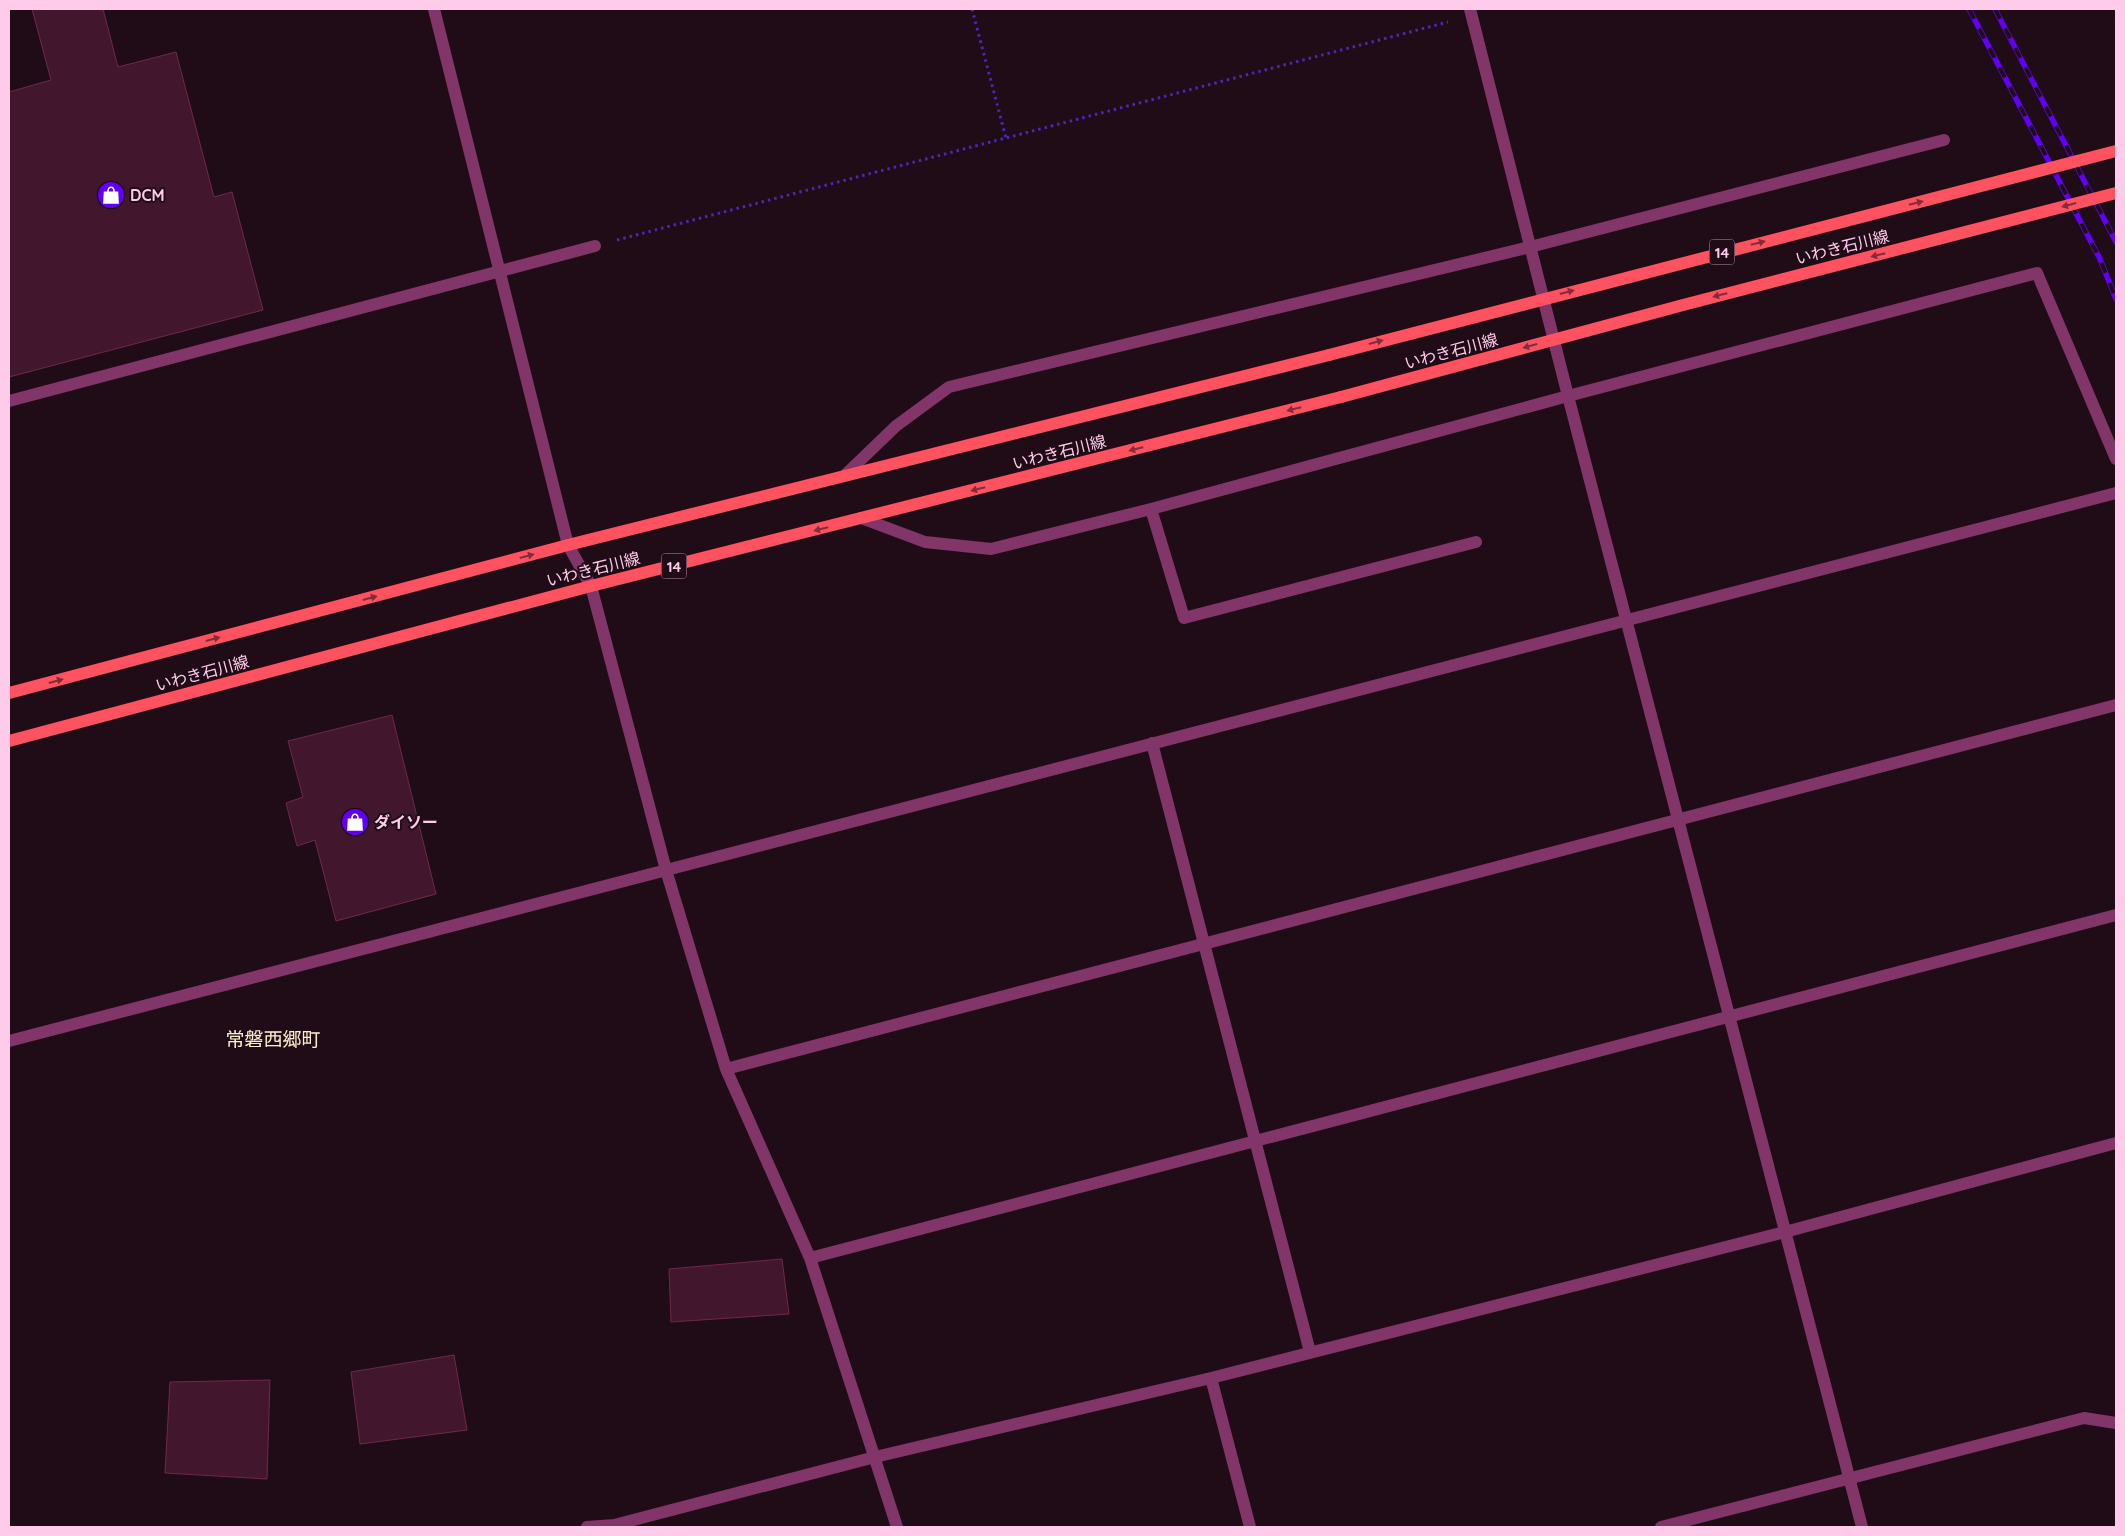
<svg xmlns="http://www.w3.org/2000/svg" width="2125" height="1536" viewBox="0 0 2125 1536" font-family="Quicksand,'Noto Sans JP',sans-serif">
<rect width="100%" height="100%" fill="#200c17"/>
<path fill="#42172d" stroke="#6f284c" d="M 32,9 L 103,9 L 118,67 L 176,52 L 214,197 L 232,192 L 263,310 L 9,377 L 9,92 L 51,80 Z
M 392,715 L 436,894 L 336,921 L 315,840 L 297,846 L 286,803 L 303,797 L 288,741 Z
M 782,1259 L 789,1314 L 671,1322 L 669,1269 Z
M 454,1355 L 467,1430 L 360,1444 L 351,1372 Z
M 270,1380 L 267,1479 L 165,1473 L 170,1382 Z"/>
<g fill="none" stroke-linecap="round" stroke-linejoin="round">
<path stroke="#4928b6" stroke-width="3" stroke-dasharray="2.5 4" stroke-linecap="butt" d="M 972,9 L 1006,138
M 617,240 L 1448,22"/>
<path stroke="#813568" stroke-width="12" d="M 434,9 L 568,545 L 591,586 L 666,870 L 726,1069 L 810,1258 L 897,1527
M 1470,9 L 1568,396 L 1862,1527
M 9,401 L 595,246
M 844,476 L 896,426 L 949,387 L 1530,247 L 1944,140
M 1151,509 L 1184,618 L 1476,542
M 861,518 L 925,542 L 991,549 L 1151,509 L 1568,396 L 2037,273 L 2116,459
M 1152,743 L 1310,1352
M 9,1041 L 2116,493
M 726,1069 L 2116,705
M 810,1258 L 2116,915
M 1211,1378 L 1250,1527
M 587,1527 L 614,1525 L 875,1457 L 1211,1378 L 1785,1232 L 2116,1143
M 1661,1527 L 2084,1418 L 2116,1423"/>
<path stroke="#ff5260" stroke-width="12" d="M 9,693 L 568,545 L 1329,355
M 9,741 L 591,586 L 1341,397"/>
<g stroke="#6100f6" stroke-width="5.5">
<path id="rail" d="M 1969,9 L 2100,259 L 2116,299
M 1995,9 L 2116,242"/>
</g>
<use href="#rail" stroke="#200c17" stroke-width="4" stroke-dasharray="11" stroke-linecap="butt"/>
<path stroke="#ff5260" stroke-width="12" d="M 1329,355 L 2116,151
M 1341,397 L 1683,305 L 2116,193"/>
</g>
<defs><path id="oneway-solid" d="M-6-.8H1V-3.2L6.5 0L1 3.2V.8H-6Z" transform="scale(1.25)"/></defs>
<g fill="#842c38">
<use href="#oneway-solid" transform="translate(1916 203) rotate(-14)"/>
<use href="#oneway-solid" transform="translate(2069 205) rotate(165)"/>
<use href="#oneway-solid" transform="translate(1758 243) rotate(-14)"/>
<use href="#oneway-solid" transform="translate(1878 255) rotate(166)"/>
<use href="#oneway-solid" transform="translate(1567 292) rotate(-15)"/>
<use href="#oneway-solid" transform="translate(1720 295) rotate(166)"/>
<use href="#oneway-solid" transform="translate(1376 342) rotate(-15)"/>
<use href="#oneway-solid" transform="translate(1530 346) rotate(165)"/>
<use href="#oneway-solid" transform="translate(1294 409) rotate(166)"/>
<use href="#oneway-solid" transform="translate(1136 449) rotate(166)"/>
<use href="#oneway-solid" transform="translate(978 489) rotate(166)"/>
<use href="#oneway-solid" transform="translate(821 529) rotate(166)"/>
<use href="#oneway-solid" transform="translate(527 556) rotate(-15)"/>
<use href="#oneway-solid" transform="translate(370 598) rotate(-15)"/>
<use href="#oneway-solid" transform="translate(213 639) rotate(-15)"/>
<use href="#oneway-solid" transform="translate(56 681) rotate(-15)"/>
</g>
<defs>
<g id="shop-disc" transform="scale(1.4375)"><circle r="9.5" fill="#6100f6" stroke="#200c17"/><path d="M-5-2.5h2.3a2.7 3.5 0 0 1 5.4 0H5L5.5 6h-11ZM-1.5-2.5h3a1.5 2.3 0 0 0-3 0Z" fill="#fff"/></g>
</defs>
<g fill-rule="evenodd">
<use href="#shop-disc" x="111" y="195"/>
<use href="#shop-disc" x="355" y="822"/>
</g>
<g text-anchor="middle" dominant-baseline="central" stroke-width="4" stroke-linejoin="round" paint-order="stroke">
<g fill="#200c17" stroke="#bc92ab" stroke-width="1">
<rect x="1709.5" y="239.5" width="25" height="25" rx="4"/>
<rect x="661.5" y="553.5" width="25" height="25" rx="4"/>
</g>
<g font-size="15" font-weight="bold" fill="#ffcbea">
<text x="1722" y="252">14</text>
<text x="674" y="566">14</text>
</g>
<g font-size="16" font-weight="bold" fill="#ffcbea" stroke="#200c17" text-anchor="start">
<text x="130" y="195">DCM</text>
<text x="374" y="822">ダイソー</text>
</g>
<g font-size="16" fill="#ffcbea" stroke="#200c17">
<text transform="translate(1842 247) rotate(-14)">いわき石川線</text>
<text transform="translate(1451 351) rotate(-15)">いわき石川線</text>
<text transform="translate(1059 452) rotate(-14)">いわき石川線</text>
<text transform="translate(593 569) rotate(-14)">いわき石川線</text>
<text transform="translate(202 673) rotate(-15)">いわき石川線</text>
</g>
<g font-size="19" fill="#ffeecd" stroke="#200c17">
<text x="273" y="1039">常磐西郷町</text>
</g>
</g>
<rect width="2125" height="1536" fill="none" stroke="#ffcbea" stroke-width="20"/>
</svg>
